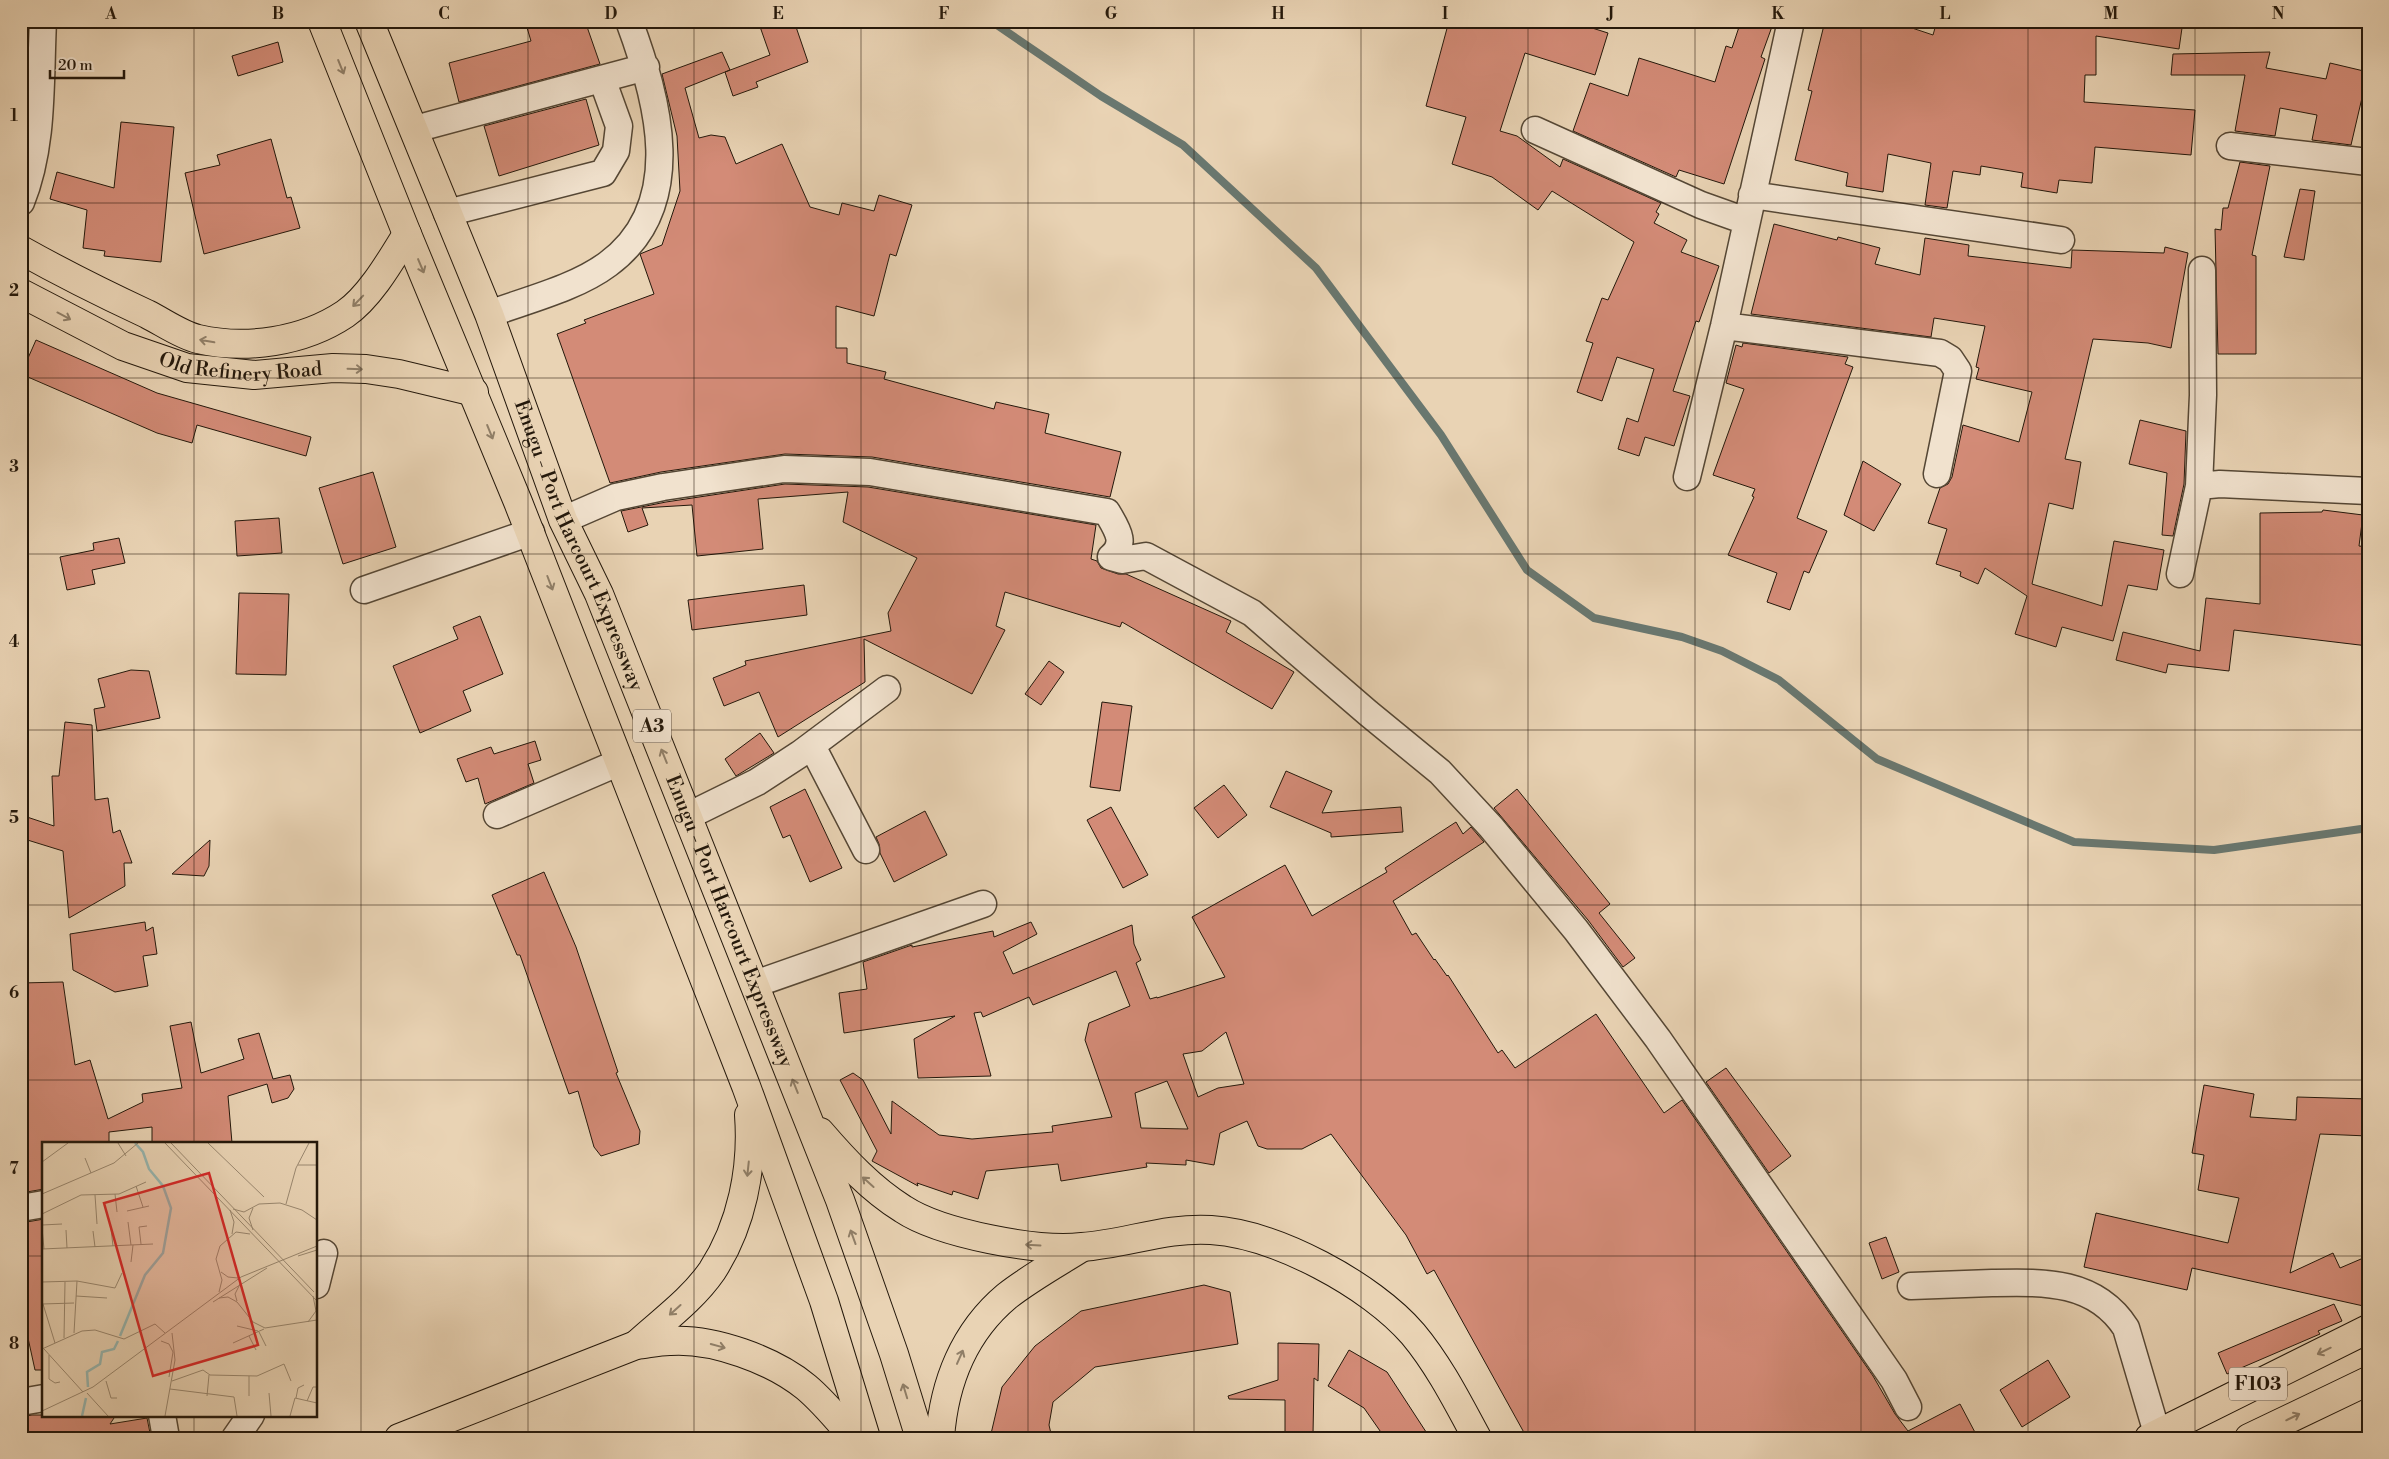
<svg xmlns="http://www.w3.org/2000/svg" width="2389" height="1459" viewBox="0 0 2389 1459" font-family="'Libre Bodoni',serif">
<rect width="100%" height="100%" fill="#e9d3b4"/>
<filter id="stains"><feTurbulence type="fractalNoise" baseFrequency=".004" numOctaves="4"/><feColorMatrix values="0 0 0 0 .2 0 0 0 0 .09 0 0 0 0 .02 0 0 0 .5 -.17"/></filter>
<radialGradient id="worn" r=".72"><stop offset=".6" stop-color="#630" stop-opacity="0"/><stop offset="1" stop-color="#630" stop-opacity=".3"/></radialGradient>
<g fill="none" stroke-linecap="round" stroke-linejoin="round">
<path stroke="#69776f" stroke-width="8" d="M 991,21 L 1101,96 L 1183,145 L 1316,268 L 1441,435 L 1527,570 L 1594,618 L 1682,637 L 1722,651 L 1779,680 L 1877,759 L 2074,842 L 2214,850 L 2368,828"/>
</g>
<path fill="#d38b77" stroke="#24180b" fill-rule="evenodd" d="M 525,21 L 585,21 L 600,64 L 459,102 L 449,63 L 531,41 Z
M 758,21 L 794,21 L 808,62 L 756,82 L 758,87 L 733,96 L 725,72 L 770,55 Z
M 1449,21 L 1570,21 L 1608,33 L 1595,75 L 1525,53 L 1500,131 L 1517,136 L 1560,167 L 1563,159 L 1661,203 L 1656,212 L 1659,214 L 1654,223 L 1687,240 L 1681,252 L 1719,266 L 1699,322 L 1696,321 L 1673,391 L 1690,396 L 1674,446 L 1645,437 L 1639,456 L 1618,449 L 1627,418 L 1638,422 L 1654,369 L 1617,357 L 1602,401 L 1577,392 L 1593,343 L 1586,341 L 1602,298 L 1608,300 L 1634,242 L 1552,191 L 1538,210 L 1492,177 L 1452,164 L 1466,117 L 1426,106 Z
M 1741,21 L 1774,21 L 1761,57 L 1765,59 L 1724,184 L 1679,170 L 1676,177 L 1573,131 L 1590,83 L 1628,96 L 1639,58 L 1715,82 L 1726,46 L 1732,48 Z
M 1825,21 L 1891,21 L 1933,35 L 1937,21 L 2183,21 L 2179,49 L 2096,36 L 2096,75 L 2085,75 L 2084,102 L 2195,110 L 2191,155 L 2095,147 L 2092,183 L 2059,180 L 2057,193 L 2021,187 L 2023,173 L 1981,166 L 1980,175 L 1953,171 L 1947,208 L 1925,205 L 1931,163 L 1888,154 L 1883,192 L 1846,186 L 1848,173 L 1795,160 L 1812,91 L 1808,90 Z
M 278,42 L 283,62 L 238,76 L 232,56 Z
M 722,52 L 730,70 L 685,88 L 699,138 L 711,135 L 725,137 L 736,164 L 782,144 L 810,207 L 839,215 L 842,203 L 874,211 L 879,195 L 912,205 L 896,256 L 890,254 L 874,316 L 836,306 L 836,348 L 847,348 L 847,363 L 886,372 L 884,379 L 994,409 L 996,402 L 1049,414 L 1045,433 L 1121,452 L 1110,497 L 872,457 L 785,454 L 661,472 L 610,483 L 557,334 L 586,323 L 584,320 L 654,294 L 640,254 L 662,245 L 680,191 L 677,136 L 662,74 Z
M 2270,52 L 2266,68 L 2326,79 L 2330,63 L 2368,72 L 2351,145 L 2312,140 L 2317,115 L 2280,108 L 2275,136 L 2235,131 L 2245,75 L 2171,75 L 2173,54 Z
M 586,99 L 599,145 L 499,176 L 484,126 Z
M 121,122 L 174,127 L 161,262 L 104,256 L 105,251 L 83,248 L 87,210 L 50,199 L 57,172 L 114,188 Z
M 271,139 L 287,198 L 291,197 L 300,228 L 204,254 L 185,173 L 220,165 L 217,155 Z
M 2240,162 L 2270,166 L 2252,255 L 2256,256 L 2256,354 L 2218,354 L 2215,229 L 2221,230 L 2223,208 L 2228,208 Z
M 2300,189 L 2315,191 L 2304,260 L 2284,257 Z
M 1774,224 L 1837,240 L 1838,237 L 1880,248 L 1875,264 L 1920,275 L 1925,238 L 1969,245 L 1968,256 L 2071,268 L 2072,250 L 2164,253 L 2165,247 L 2188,253 L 2171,348 L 2148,343 L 2093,339 L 2065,459 L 2081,462 L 2073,509 L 2049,503 L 2032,584 L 2102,606 L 2114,541 L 2164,550 L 2157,590 L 2128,585 L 2113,641 L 2062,627 L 2056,647 L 2015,634 L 2027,596 L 1985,568 L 1978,584 L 1960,576 L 1961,572 L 1936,564 L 1947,529 L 1928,523 L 1940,488 L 1948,484 L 1952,477 L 1963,425 L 2019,442 L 2032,392 L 1976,379 L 1979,368 L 1976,367 L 1985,326 L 1934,318 L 1931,337 L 1751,314 Z
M 36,340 L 157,393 L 311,437 L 306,456 L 197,425 L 192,443 L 157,433 L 21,374 Z
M 1743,343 L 1848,357 L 1845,364 L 1853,367 L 1797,518 L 1827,531 L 1809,573 L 1804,571 L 1790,610 L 1767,602 L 1777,573 L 1728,555 L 1754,497 L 1752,496 L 1755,489 L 1713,475 L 1744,389 L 1726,383 L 1736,345 L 1742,347 Z
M 2140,420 L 2186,431 L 2184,484 L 2173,536 L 2162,535 L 2167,473 L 2129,464 Z
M 1863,461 L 1901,484 L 1874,531 L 1844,515 Z
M 373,472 L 396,547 L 343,564 L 319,488 Z
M 785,484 L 868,487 L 1096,525 L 1091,559 L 1097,561 L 1101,568 L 1118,574 L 1126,574 L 1231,621 L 1226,632 L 1294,672 L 1272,709 L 1122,622 L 1120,627 L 1005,592 L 996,626 L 1005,630 L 972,694 L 864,639 L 865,682 L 778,737 L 759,692 L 724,706 L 713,678 L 746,665 L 745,661 L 891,631 L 888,613 L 917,558 L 843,522 L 848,492 L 758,499 L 763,549 L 697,556 L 692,505 L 642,508 L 648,525 L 628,532 L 621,511 L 666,502 Z
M 2323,510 L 2363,515 L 2359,546 L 2368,547 L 2368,646 L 2234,630 L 2229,671 L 2168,664 L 2166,673 L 2116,660 L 2123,632 L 2200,651 L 2206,598 L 2260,604 L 2260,513 L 2322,512 Z
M 279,518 L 282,553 L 237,556 L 235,521 Z
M 119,538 L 125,563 L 92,570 L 95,584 L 67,590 L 60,557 L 94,550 L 93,543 Z
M 804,585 L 807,615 L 692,630 L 688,600 Z
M 239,593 L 289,594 L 286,675 L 236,674 Z
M 480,616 L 503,674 L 463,691 L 471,711 L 420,733 L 393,666 L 458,639 L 453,627 Z
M 1049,661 L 1064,672 L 1041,705 L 1025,694 Z
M 131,670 L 149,671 L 160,718 L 97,731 L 94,709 L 105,707 L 98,679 Z
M 1102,702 L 1132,706 L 1120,791 L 1090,787 Z
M 65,722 L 92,725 L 95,800 L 108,798 L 113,833 L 120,830 L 132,863 L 124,863 L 125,886 L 69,918 L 63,851 L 21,838 L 21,815 L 54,826 L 52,776 L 59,776 Z
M 760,733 L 774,753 L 736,776 L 725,759 Z
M 535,741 L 541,760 L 528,764 L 534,783 L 485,804 L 478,778 L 466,782 L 457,759 L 491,747 L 494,754 Z
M 1286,771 L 1332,791 L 1322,813 L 1401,807 L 1403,832 L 1331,837 L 1331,833 L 1270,807 Z
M 1224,785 L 1247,815 L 1218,838 L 1194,808 Z
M 805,789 L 842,868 L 810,882 L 790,835 L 783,838 L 770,807 Z
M 1517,789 L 1610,904 L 1599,913 L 1635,958 L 1623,967 L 1588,920 L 1494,808 Z
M 1111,807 L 1148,875 L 1123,888 L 1087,820 Z
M 925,811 L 947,855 L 894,882 L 880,853 L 879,844 L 876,837 Z
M 1456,822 L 1463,834 L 1471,827 L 1484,842 L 1393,901 L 1412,935 L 1416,933 L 1434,960 L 1435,959 L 1447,976 L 1448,975 L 1498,1053 L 1502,1050 L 1515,1068 L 1596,1014 L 1664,1113 L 1682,1100 L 1873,1376 L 1895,1414 L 1908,1431 L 1960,1404 L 1978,1438 L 1527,1438 L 1434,1270 L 1427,1274 L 1406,1235 L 1331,1134 L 1302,1149 L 1267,1149 L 1258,1146 L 1247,1121 L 1220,1133 L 1214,1165 L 1186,1160 L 1186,1165 L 1146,1163 L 1147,1167 L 1061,1181 L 1058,1164 L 986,1171 L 978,1199 L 953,1191 L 952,1195 L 917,1183 L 918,1186 L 872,1161 L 877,1151 L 840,1080 L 853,1073 L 863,1080 L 891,1134 L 892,1101 L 939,1135 L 972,1139 L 1053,1132 L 1052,1126 L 1112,1117 L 1085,1040 L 1089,1023 L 1130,1006 L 1116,971 L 1033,1005 L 1029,997 L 983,1017 L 981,1012 L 974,1013 L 991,1076 L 918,1078 L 914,1039 L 955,1016 L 844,1033 L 839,993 L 867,989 L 863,962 L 912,945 L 912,947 L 993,931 L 994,937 L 1031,922 L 1037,934 L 1003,952 L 1013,974 L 1132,925 L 1134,944 L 1141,960 L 1136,963 L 1150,999 L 1157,997 L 1157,998 L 1225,977 L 1192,917 L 1285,865 L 1312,916 L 1387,872 L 1385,868 ZM 1226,1032 L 1244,1084 L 1218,1088 L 1198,1097 L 1183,1054 L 1202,1051 ZM 1167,1081 L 1188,1129 L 1141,1128 L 1135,1093 Z
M 210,840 L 209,866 L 204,876 L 172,874 Z
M 544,872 L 576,947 L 618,1072 L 616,1073 L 640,1131 L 639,1144 L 601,1156 L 594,1147 L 578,1091 L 569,1094 L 520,955 L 517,955 L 492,895 Z
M 145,922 L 146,931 L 153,927 L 157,954 L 143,956 L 148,986 L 115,992 L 73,970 L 70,934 Z
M 63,982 L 75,1065 L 90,1060 L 108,1119 L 143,1102 L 142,1094 L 182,1088 L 170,1026 L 191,1022 L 201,1073 L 244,1059 L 238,1039 L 259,1033 L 273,1079 L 290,1075 L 294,1089 L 288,1098 L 272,1103 L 267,1084 L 228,1096 L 232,1143 L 152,1143 L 152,1127 L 109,1132 L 109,1143 L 44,1143 L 44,1189 L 21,1193 L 21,983 Z
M 1726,1068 L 1791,1156 L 1769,1173 L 1706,1082 Z
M 2204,1085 L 2254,1094 L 2250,1117 L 2296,1120 L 2297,1097 L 2368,1099 L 2368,1136 L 2320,1134 L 2290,1273 L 2333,1253 L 2340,1268 L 2368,1256 L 2368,1307 L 2192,1268 L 2187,1290 L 2084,1267 L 2096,1213 L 2228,1243 L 2239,1198 L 2198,1190 L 2204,1155 L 2192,1153 Z
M 44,1219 L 44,1370 L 35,1370 L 21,1306 L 21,1223 Z
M 1886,1237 L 1899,1272 L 1882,1279 L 1869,1243 Z
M 1204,1285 L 1230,1292 L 1238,1344 L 1095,1367 L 1053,1402 L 1049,1425 L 1052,1438 L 990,1438 L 1002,1387 L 1035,1346 L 1081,1311 Z
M 2334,1304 L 2342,1321 L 2318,1331 L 2320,1334 L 2227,1374 L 2218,1353 Z
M 1278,1343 L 1319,1344 L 1318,1381 L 1314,1378 L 1313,1435 L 1285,1434 L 1285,1400 L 1229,1399 L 1228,1396 L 1278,1380 Z
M 1349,1350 L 1387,1372 L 1430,1438 L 1385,1438 L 1364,1408 L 1328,1386 Z
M 2048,1360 L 2070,1397 L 2022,1427 L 2000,1390 Z
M 32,1415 L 116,1415 L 110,1424 L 147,1418 L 151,1438 L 21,1438 L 21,1417 Z"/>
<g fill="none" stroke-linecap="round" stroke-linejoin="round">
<g stroke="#554735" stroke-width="29">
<path id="minor" d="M 415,129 L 646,67
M 1535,130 L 1701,205 L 1746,221
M 2230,146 L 2368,162
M 1752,195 L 2061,240
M 21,202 C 44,146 40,80 43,21
M 447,213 L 603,173 L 616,151 L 619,126 L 602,79
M 489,314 C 527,300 576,288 608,264 C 688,205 658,99 629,21
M 1724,326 L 1940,353 L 1950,359 L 1958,371 L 1937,474
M 1687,477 L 1724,326 L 1791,21
M 2199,486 L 2220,484 L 2368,491
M 563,520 L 616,497 L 663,487 L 784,469 L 870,472 L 1107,512 C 1116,528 1128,543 1111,557 L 1122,560 L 1146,556 L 1252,613 L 1368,713 L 1440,772 L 1491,827 L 1576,930 L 1658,1039 L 1894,1380 L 1908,1407
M 2180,574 L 2199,486 L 2203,395 L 2202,270
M 364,590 L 531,532
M 812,746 L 866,850
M 497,815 L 620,762
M 688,816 L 757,782 L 800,754 L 887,689
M 755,984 L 983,904
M 21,1208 L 44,1204
M 316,1285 L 324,1253
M 1911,1286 C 1938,1285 1965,1284 1992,1283 C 2043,1282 2095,1280 2126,1328 L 2157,1433
M 21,1402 L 44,1398
M 162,1415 L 166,1438
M 235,1438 L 251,1415"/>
</g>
<g stroke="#24180b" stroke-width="30">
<g id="major">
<path d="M 21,250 C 62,273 104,294 147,314 C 163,322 181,335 198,339 C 246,350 303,342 345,314 C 370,297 391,260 407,234"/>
<path id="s1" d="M 21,293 L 123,346 L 187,368 L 254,375 L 333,368 L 366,369 L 399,374 L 474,392"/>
<path d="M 2149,1438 L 2368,1329"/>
<path d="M 2249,1438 L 2368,1381"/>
</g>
</g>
<g stroke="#24180b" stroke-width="30">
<g id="highway">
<path d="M 322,21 L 407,234 L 518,502 L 746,1086 L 824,1301 L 866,1438"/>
<path id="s2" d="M 369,21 L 489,314 L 563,520 L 599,594 L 840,1200 L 894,1354 L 920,1438"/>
<path d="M 820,1132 C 845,1161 871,1189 903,1209 C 941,1234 1038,1252 1082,1247 C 1125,1244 1167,1227 1211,1230 C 1276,1234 1371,1285 1413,1334 C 1439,1365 1458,1403 1477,1438"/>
<path d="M 636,1345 C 661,1322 692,1300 712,1271 C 742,1225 753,1168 749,1115"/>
<path d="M 399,1438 L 636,1345 C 647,1344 658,1341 670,1341 C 713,1338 773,1360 806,1387 C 824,1402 839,1421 854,1438"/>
<path d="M 940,1438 C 944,1383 964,1332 1007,1296 C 1030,1278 1057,1263 1081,1248"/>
</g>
</g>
<use href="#minor" stroke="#f1e2ce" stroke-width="26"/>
<use href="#major" stroke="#e9d3b4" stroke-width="28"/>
<use href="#highway" stroke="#e9d3b4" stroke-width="28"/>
</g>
<defs><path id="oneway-shaft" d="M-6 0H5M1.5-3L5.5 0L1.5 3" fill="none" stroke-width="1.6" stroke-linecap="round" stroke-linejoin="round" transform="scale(1.25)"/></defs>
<g stroke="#907f68">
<use href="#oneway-shaft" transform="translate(341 67) rotate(68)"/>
<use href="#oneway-shaft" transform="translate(421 266) rotate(67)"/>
<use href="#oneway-shaft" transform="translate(358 301) rotate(134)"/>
<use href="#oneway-shaft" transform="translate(64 316) rotate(28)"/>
<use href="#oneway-shaft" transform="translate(207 341) rotate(-170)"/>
<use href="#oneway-shaft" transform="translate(355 369) rotate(2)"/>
<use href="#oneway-shaft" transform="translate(490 432) rotate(68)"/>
<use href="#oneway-shaft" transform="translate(550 583) rotate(69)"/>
<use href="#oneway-shaft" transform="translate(664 756) rotate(-112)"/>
<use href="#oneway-shaft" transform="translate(795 1086) rotate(-112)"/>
<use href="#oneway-shaft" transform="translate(748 1169) rotate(96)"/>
<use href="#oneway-shaft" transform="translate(868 1182) rotate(-138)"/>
<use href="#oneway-shaft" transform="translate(853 1237) rotate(-110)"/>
<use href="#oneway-shaft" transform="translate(1033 1245) rotate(-177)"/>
<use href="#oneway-shaft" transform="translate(675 1310) rotate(138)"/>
<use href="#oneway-shaft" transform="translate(718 1346) rotate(15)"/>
<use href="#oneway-shaft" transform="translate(2324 1351) rotate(154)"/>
<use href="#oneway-shaft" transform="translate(960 1357) rotate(-66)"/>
<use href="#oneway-shaft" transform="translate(905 1391) rotate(-107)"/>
<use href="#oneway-shaft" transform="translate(2293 1417) rotate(-26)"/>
</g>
<path fill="none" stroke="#24180b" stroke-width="1" stroke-opacity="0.55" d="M 194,21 L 194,1143M 361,21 L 361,1438M 528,21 L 528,1438M 694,21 L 694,1438M 861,21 L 861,1438M 1028,21 L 1028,1438M 1194,21 L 1194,1438M 1361,21 L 1361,1438M 1528,21 L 1528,1438M 1695,21 L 1695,1438M 1861,21 L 1861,1438M 2028,21 L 2028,1438M 2195,21 L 2195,1438M 21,203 L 2368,203M 21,378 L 2368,378M 21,554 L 2368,554M 21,730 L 2368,730M 21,905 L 2368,905M 21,1080 L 2368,1080M 21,1256 L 44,1256M 316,1256 L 2368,1256M 194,1415 L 194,1438"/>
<g text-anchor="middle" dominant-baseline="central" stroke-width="4.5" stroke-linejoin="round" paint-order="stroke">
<g fill="#f1e2ce" stroke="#625546" stroke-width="1">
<rect x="633" y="709.5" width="38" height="33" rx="4"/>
<rect x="2229" y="1367.5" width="58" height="33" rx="4"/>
</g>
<g font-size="19" font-weight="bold" fill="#24180b">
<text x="652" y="726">A3</text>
<text x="2258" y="1384">F103</text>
</g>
<g font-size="20" fill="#24180b" stroke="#f1e2ce">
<text stroke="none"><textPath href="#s1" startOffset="236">Old Refinery Road</textPath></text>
<text stroke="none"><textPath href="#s2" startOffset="565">Enugu - Port Harcourt Expressway</textPath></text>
<text stroke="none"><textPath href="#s2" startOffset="970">Enugu - Port Harcourt Expressway</textPath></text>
</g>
</g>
<g transform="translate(42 1142)">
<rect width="275" height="275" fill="#e9d3b4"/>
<path fill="none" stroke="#97b7b1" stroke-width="2.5" d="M 78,194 L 103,133 L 121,111 L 129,66 L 121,44 L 107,27 L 101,10 L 93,1M 46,245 L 45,230 L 58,222 L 60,210 L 72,207 L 76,199M 40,274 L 44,256"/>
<path fill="none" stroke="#9a8870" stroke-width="1" d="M 76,1 L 84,14M 123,1 L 275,159M 129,1 L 272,150M 166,1 L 222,55M 43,16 L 49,31M 0,20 L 26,1M 256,23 L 275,23M 94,44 L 101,65M 0,52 L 72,21 L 96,1M 73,52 L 75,70M 53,53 L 55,82M 244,62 L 254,26 L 267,1M 211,66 L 207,76 L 211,88M 191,67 L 202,70 L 217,62 L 238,61 L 260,68 L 275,78M 188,68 L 192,80 L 190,92M 85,69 L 107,64M 0,72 L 39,53 L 77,52 L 104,40M 86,80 L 89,103M 0,83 L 20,82M 0,86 L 2,107M 69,87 L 71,104M 24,88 L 25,106M 51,89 L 53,105M 99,102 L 97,85 L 105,84M 0,107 L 111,102M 256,114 L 275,108M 89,120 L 91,103M 179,130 L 186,135 L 196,136M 0,140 L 35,139 L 73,146 L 80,131M 177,150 L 180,138 L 174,117 L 178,104 L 194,90 L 208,92M 34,154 L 65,156M 177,156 L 186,155 L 195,160 L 211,180 L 223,186 L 275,178M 195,159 L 193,152 L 198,142M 171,160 L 225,126M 0,162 L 32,161M 1,162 L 13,201M 266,180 L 274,169 L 271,154M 195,184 L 216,189M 217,190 L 224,204M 32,191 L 35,139M 207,194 L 214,208M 22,196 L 23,140M 119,199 L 127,202 L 131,210 L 127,235M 191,201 L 222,187M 0,207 L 40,189 L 53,188 L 82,197 L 113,182 L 123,191M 2,207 L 41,250M 7,213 L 7,237 L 13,241 L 18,240M 207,234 L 207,254M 64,239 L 69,256 L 75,256M 130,239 L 161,228 L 168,233 L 215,234 L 242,222 L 249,239M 128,247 L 192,255 L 195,274M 45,251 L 66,274M 227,251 L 229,274M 165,254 L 167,233M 254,256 L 256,246 L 262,243M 265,259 L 271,245 L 275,245M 0,269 L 51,245 L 199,135 L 275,104M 123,274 L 133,218 L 130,191M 248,274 L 253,256 L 275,261"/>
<path fill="#d62828" fill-opacity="0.15" stroke="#d62828" stroke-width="2.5" d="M 167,31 L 216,203 L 111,234 L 62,61 Z"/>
<rect width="275" height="275" fill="none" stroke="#24180b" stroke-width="2.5"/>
</g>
<rect width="2389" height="1459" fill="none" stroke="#e9d3b4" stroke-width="55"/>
<path d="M50 70v8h74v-8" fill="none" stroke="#24180b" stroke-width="2.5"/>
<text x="58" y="70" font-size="15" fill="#24180b" stroke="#f1e2ce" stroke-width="4" paint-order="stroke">20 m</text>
<rect x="28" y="28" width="2334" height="1404" fill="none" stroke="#24180b" stroke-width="2"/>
<g font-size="16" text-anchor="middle" font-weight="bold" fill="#24180b">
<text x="111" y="19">A</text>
<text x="278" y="19">B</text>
<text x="444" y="19">C</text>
<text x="611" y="19">D</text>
<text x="778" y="19">E</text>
<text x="944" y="19">F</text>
<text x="1111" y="19">G</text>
<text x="1278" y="19">H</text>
<text x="1445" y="19">I</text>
<text x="1611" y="19">J</text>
<text x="1778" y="19">K</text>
<text x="1945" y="19">L</text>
<text x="2111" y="19">M</text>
<text x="2278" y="19">N</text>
<text x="14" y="121">1</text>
<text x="14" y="296">2</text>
<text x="14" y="472">3</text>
<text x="14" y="647">4</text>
<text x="14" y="823">5</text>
<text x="14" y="998">6</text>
<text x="14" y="1174">7</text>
<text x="14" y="1349">8</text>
</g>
<rect width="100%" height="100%" filter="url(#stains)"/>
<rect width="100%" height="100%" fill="url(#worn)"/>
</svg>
